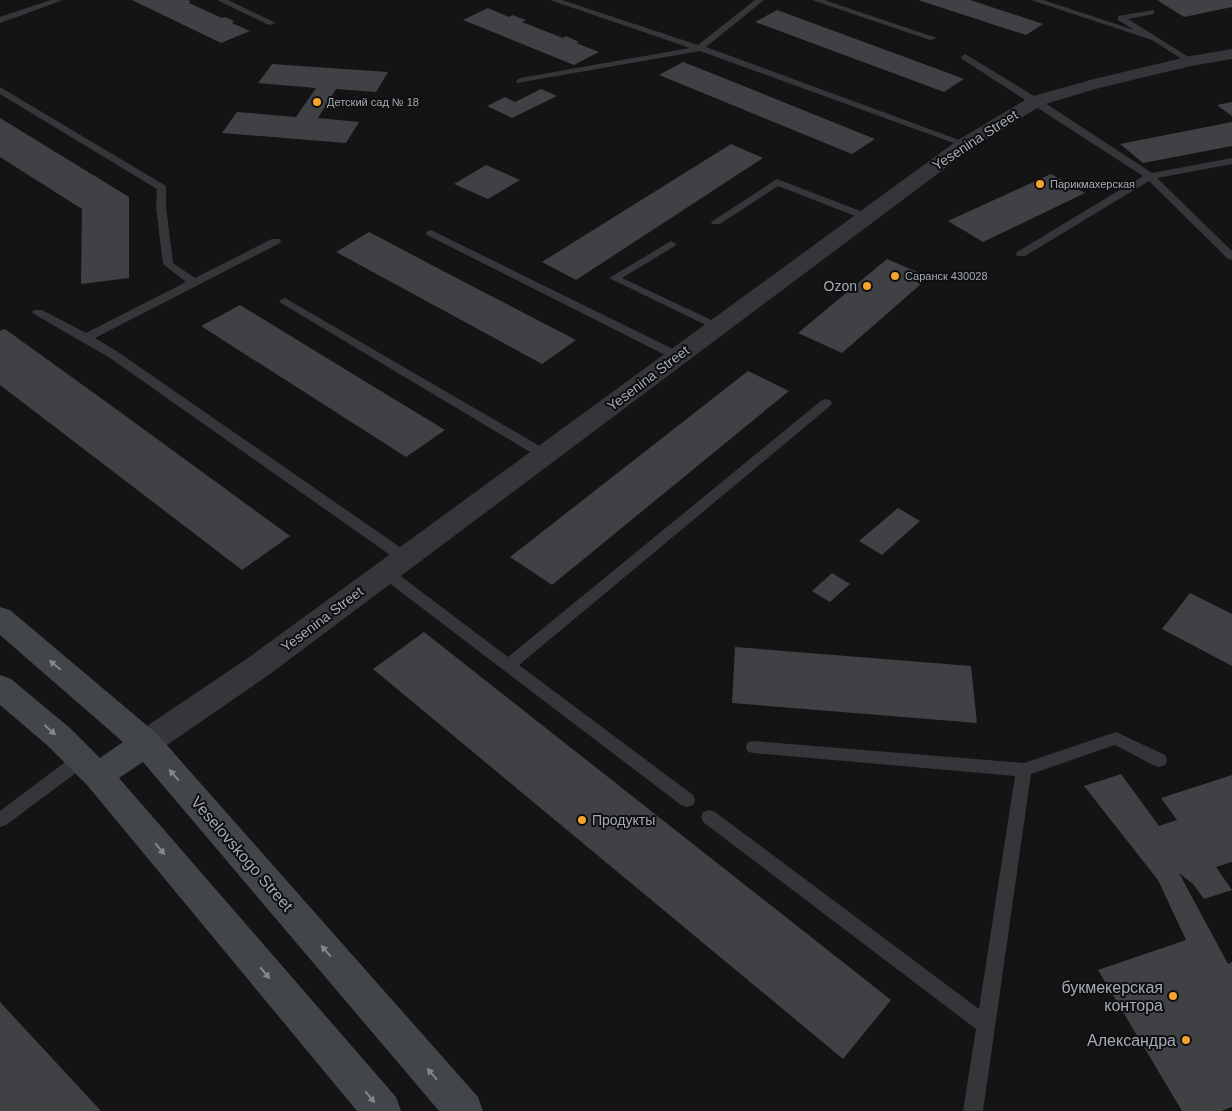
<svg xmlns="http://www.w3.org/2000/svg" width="1232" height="1111" viewBox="0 0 1232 1111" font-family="Arial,sans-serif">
<rect width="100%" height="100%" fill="#141415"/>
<path fill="#3f4145" d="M 132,0 L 188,0 L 191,2 L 189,3 L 222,18 L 225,17 L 234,21 L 232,23 L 250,31 L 221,43 Z
M 918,0 L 970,0 L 1043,24 L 1026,35 Z
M 1157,0 L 1232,0 L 1232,7 L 1184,17 Z
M 488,8 L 509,17 L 513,15 L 520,18 L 526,20 L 522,22 L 563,38 L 566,36 L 579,42 L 576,43 L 599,52 L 574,65 L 463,20 Z
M 777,10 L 932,67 L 964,79 L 944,92 L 755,22 Z
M 683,62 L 711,73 L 875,139 L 852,154 L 659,75 Z
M 272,64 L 388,72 L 376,92 L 336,89 L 318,118 L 359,122 L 346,143 L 222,133 L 237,112 L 296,117 L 316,88 L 258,83 Z
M 541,89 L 557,96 L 512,118 L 487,106 L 505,97 L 515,102 Z
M 1232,102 L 1232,116 L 1217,105 Z
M 0,118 L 129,197 L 129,278 L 81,284 L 82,209 L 0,157 Z
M 1232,122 L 1232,146 L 1143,163 L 1120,144 Z
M 731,144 L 763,158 L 576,280 L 542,262 Z
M 486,165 L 520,180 L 488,199 L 454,184 Z
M 1051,174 L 1085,193 L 983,242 L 948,221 Z
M 369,232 L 445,272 L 576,340 L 542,364 L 336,252 Z
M 887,259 L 929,277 L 842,353 L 798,333 Z
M 240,305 L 361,379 L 445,430 L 406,457 L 201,326 Z
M 5,329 L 116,409 L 290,536 L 242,570 L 0,385 L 0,331 Z
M 748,371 L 789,391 L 552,585 L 510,557 Z
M 898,508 L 920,521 L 882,555 L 859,541 Z
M 832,573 L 850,584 L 830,602 L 812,591 Z
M 1190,593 L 1232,614 L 1232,666 L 1162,629 Z
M 424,632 L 891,1000 L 843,1059 L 373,669 Z
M 735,647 L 971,666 L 977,723 L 732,703 Z
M 1121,774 L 1159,826 L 1177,820 L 1161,798 L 1232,775 L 1232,862 L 1216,867 L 1232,890 L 1204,899 L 1193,884 L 1179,873 L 1228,964 L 1232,962 L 1232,1107 L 1221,1111 L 1182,1111 L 1098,970 L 1186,940 L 1158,880 L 1084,786 Z
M 0,1002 L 101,1111 L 0,1111 Z"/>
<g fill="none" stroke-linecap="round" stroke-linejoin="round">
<path fill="#34363a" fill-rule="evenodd" d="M 51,0 L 63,0 L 0,23 L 0,17 Z
M 217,0 L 228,0 L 276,23 L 269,25 Z
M 550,0 L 562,0 L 698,45 L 755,0 L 764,0 L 706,47 L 970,144 L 968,146 L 962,146 L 700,51 L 517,83 L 516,81 L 520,78 L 690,48 Z
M 812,0 L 824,0 L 937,38 L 930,40 Z
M 1031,0 L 1043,0 L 1134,30 L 1118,20 L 1118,16 L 1154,10 L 1154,14 L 1128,19 L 1195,61 L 1188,63 L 1152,40 Z
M 965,54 L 1039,99 L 1152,173 L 1232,158 L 1232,164 L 1157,178 L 1232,251 L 1232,260 L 1228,259 L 1149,181 L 1025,256 L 1017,256 L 1016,254 L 1017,252 L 1143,176 L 962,59 L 961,57 Z
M 0,87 L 166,186 L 166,207 L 173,263 L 195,278 L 272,239 L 280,239 L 281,241 L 280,243 L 95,338 L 118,352 L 410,554 L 412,558 L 410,562 L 400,562 L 110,358 L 34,314 L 32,312 L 34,310 L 42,310 L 86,333 L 186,282 L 163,264 L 156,207 L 157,189 L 0,94 Z
M 777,179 L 871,215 L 872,217 L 871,219 L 863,219 L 778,186 L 720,224 L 712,224 L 711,222 Z
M 431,230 L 681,353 L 683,356 L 677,360 L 673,359 L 427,235 L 426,233 L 427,231 Z
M 671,241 L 676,244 L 675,246 L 622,278 L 722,325 L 724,327 L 722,329 L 714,329 L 609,278 Z
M 285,298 L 550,452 L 551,455 L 550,458 L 540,458 L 281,303 L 279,301 Z
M 826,399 L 830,400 L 832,403 L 830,406 L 519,665 L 693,795 L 695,800 L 693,805 L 687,807 L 681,805 L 380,576 L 378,572 L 380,568 L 390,568 L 508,657 L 822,400 Z
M 1116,732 L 1165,755 L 1167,760 L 1165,765 L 1159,767 L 1153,765 L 1115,745 L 1031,774 L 983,1111 L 963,1111 L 976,1029 L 703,822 L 701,817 L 703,812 L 709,810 L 715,812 L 979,1009 L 1015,776 L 754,753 L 748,752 L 746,747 L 748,742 L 754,741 L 1024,763 Z
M 82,752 L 88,754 L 90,759 L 88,764 L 6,825 L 0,827 L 0,811 L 76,754 Z"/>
<path fill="#34363a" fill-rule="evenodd" d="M 1232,49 L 1232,59 L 1191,66 L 1099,88 L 1042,105 L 972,148 L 270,674 L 157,752 L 146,756 L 135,752 L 130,743 L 135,734 L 248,658 L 958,140 L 1030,97 L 1094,79 L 1191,56 Z"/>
<path fill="#42454a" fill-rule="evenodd" d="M 0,607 L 10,610 L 157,734 L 478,1097 L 483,1111 L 439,1111 L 143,762 L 119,778 L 396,1097 L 401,1111 L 357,1111 L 87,785 L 48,746 L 0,705 L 0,675 L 11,679 L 70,728 L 100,758 L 123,742 L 0,635 Z"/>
</g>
<defs><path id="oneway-solid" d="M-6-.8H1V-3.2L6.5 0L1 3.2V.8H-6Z" transform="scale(1.25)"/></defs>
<g fill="#828790">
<use href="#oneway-solid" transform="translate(55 665) rotate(-140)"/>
<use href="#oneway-solid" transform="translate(50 730) rotate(41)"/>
<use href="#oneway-solid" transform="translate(174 775) rotate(-131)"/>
<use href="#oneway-solid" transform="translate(160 849) rotate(50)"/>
<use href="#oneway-solid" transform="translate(326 951) rotate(-131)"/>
<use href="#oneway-solid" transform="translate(265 973) rotate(50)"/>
<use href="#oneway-solid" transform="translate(432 1074) rotate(-131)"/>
<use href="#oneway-solid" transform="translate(370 1097) rotate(50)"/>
</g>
<g fill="#f4a32d" stroke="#0f0f10" stroke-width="2">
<circle cx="317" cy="102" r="5"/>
<circle cx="1040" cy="184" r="5"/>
<circle cx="895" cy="276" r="5"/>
<circle cx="867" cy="286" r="5"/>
<circle cx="582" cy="820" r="5"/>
<circle cx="1173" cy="996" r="5"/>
<circle cx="1186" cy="1040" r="5"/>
</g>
<g text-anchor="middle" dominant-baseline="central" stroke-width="4" stroke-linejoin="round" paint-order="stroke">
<g font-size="11" fill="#a5abb6" stroke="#0f0f10" text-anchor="start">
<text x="327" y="102">Детский сад № 18</text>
<text x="1050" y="184">Парикмахерская</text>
<text x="905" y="276">Саранск 430028</text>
</g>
<g font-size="14" fill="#a5abb6" stroke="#0f0f10">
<text transform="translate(975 140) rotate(-33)">Yesenina Street</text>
<text transform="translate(648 378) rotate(-37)">Yesenina Street</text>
<text transform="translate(322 619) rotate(-37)">Yesenina Street</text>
</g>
<g font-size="14" fill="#a5abb6" stroke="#0f0f10" text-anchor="end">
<text x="857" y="286">Ozon</text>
<text x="592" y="820" text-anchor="start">Продукты</text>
</g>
<g font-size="16" fill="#a5abb6" stroke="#0f0f10">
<text transform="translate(242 854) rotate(49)">Veselovskogo Street</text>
</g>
<g font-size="16" fill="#a5abb6" stroke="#0f0f10" text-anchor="end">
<text x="1163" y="987">букмекерская<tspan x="1163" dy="18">контора</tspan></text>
<text x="1176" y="1040">Александра</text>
</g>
</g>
</svg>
